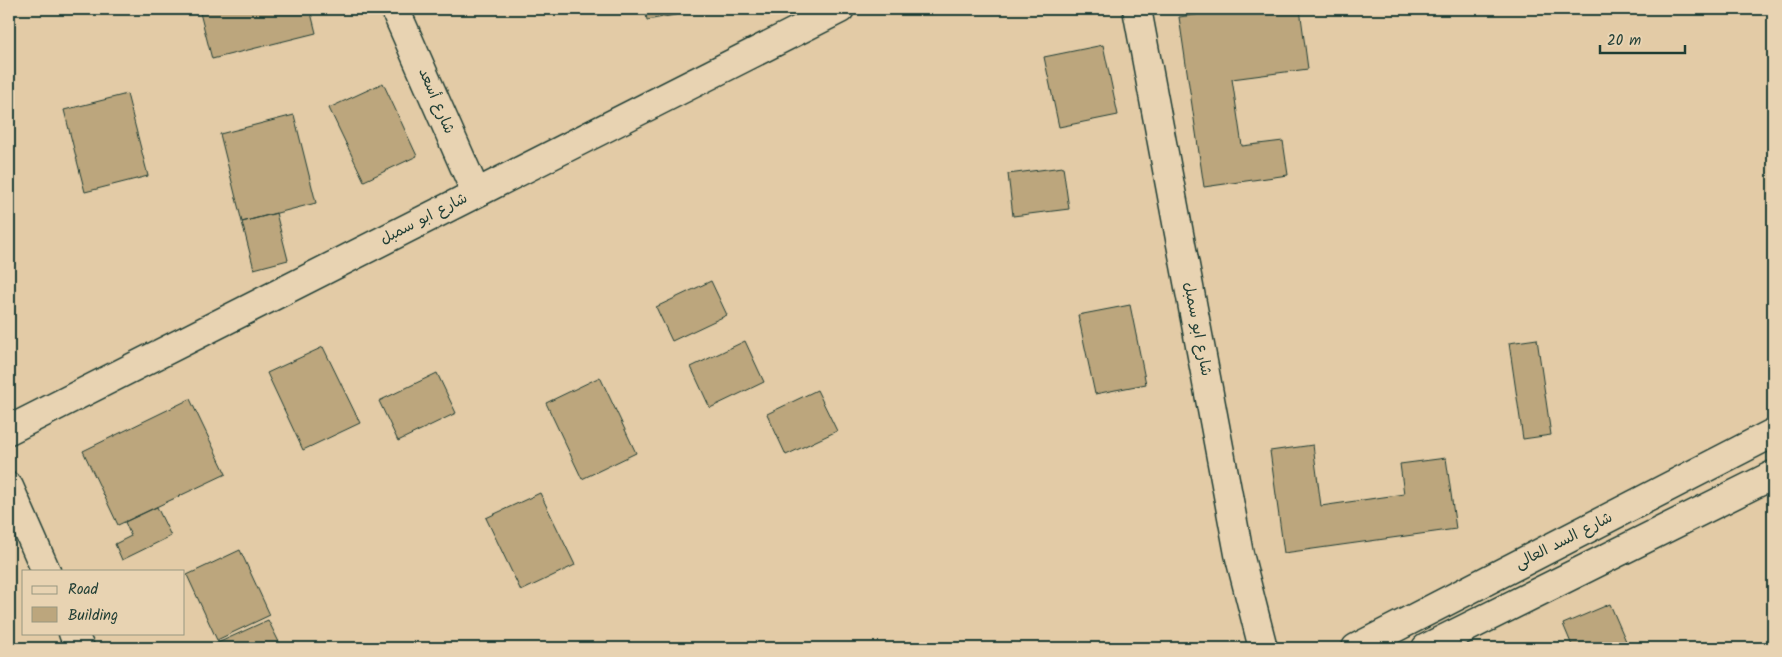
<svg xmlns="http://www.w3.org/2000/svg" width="1782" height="657" viewBox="0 0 1782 657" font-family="Kalam,'Playpen Sans Arabic',sans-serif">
<rect width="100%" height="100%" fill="#e3cba6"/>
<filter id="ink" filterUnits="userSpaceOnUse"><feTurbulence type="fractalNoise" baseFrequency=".02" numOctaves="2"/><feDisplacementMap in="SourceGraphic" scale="10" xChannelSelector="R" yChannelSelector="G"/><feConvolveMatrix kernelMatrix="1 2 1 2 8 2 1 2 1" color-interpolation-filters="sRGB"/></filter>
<g filter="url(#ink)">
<path fill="#bca67d" stroke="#1f3d34" d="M 199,9 L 310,9 L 316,33 L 212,59 Z
M 645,9 L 703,9 L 703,10 L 647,20 Z
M 1240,9 L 1300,9 L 1308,69 L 1232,79 L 1242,146 L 1283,141 L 1288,175 L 1204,187 L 1179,17 Z
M 1103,45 L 1118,115 L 1059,127 L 1044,57 Z
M 383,83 L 417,156 L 364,181 L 329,108 Z
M 127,94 L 148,176 L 85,192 L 64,110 Z
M 294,115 L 316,203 L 242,222 L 220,134 Z
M 1063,167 L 1069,209 L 1013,216 L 1008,174 Z
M 276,213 L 288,260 L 254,269 L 242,222 Z
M 711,281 L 727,315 L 672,341 L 656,307 Z
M 1130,305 L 1146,384 L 1095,394 L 1078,315 Z
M 1537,339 L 1551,435 L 1523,439 L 1509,343 Z
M 745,341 L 764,382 L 710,408 L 691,367 Z
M 323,347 L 360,423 L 303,450 L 267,373 Z
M 437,373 L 456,413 L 398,441 L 379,401 Z
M 600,377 L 636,453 L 582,479 L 546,403 Z
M 817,390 L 837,431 L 786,455 L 767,414 Z
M 190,399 L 226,474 L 118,525 L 83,451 Z
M 1313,445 L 1321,506 L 1404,494 L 1400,464 L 1446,458 L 1456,529 L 1284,553 L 1270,451 Z
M 540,493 L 575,565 L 521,591 L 486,518 Z
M 157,507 L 171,536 L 122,560 L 115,544 L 131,536 L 125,522 Z
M 240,550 L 270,615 L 217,640 L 187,575 Z
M 1610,604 L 1629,648 L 1573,648 L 1563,624 Z
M 268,620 L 282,648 L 207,648 Z"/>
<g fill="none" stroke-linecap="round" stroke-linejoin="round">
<g stroke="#1f3d34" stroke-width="31">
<path id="minor" d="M 395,9 L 476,193
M 1137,9 L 1239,554 L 1263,648
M 9,430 L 840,9
M 9,487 L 46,571
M 73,633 L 80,648
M 1356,648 L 1773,433
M 1426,648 L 1773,475"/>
</g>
<use href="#minor" stroke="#e8d3b2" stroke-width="28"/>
</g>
</g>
<g text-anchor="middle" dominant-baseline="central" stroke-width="4.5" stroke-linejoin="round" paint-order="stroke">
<g font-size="15" fill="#1f3d34" stroke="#e8d3b2">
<text transform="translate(436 101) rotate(67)">شارع أسعد</text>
<text transform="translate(424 219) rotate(-27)">شارع ابو سمبل</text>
<text transform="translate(1197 329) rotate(79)">شارع ابو سمبل</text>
<text transform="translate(1564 541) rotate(-27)">شارع السد العالى</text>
</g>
</g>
<rect width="1782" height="657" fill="none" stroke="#e8d3b2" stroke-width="30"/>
<rect x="15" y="15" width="1752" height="627" fill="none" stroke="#1f3d34" stroke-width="2" filter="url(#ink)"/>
<rect x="22" y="570" width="162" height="65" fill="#e8d3b2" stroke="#989780"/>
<rect x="32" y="586" width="25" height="8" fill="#e8d3b2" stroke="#989780"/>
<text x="68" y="594" font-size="15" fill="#1f3d34">Road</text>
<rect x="32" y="607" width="25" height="15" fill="#bca67d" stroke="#989780"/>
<text x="68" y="620" font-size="15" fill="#1f3d34">Building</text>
<path d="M1600 45v8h85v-8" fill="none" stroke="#1f3d34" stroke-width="2.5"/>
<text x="1607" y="45" font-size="15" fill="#1f3d34" stroke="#e8d3b2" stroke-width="4" paint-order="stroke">20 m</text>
</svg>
